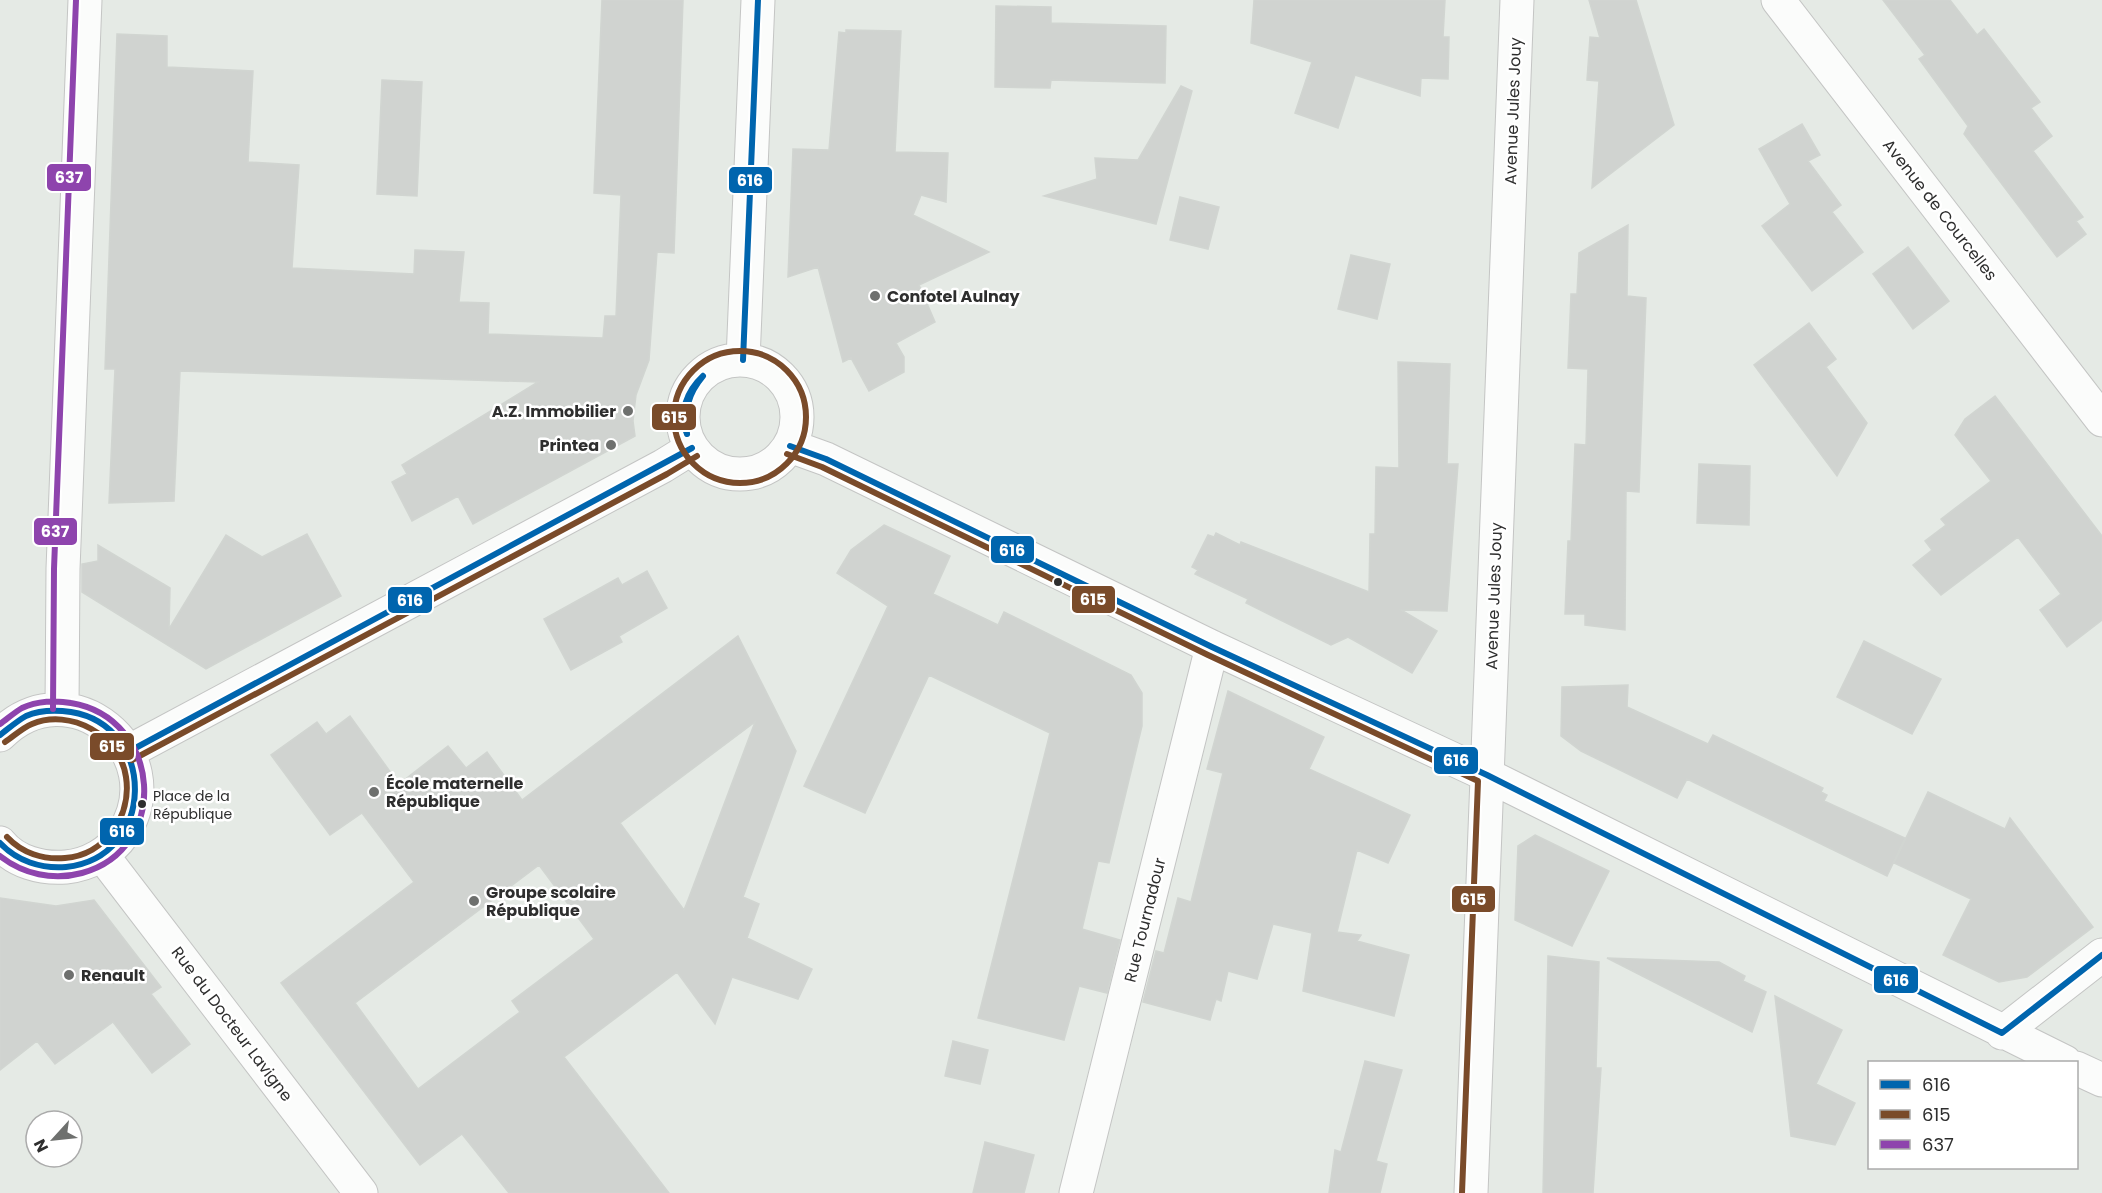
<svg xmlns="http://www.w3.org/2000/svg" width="2102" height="1193" viewBox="0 0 2102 1193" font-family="Poppins,sans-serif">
<rect width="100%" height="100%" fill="#e5eae5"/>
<path fill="#d0d3d0" stroke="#d1d5d1" stroke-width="1.5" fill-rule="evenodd" d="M 602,0 L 683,0 L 674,253 L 657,252 L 649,360 L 636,395 L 633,421 L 635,436 L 473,524 L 458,496 L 412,521 L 392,482 L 407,474 L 402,465 L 538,382 L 180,371 L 174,501 L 109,503 L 115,369 L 105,369 L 117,34 L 167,36 L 167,67 L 253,71 L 248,162 L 299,165 L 292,268 L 414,274 L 415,250 L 464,252 L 459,302 L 489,303 L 488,334 L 603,338 L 605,316 L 616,316 L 621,195 L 594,193 Z
M 1254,0 L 1445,0 L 1443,37 L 1449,37 L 1448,79 L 1421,78 L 1420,96 L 1355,75 L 1338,128 L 1295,113 L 1312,62 L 1251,43 Z
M 1589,0 L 1636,0 L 1674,125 L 1592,188 L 1599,81 L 1587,80 L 1590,37 L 1600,38 Z
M 1883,0 L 1950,0 L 1977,35 L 1984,29 L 2040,102 L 2031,108 L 2052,136 L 2033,151 L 2083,217 L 2076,221 L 2086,234 L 2057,257 L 1964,134 L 1968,126 L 1919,59 L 1925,55 Z
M 996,6 L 1051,7 L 1051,23 L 1166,26 L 1165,83 L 1051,80 L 1050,88 L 995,87 Z
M 846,30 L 901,31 L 895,152 L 948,153 L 946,202 L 921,195 L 913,215 L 989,252 L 919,285 L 935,322 L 896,343 L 904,357 L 904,372 L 869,391 L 851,358 L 843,362 L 818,267 L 788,277 L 793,149 L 829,150 L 839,32 L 846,33 Z
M 382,80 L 422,82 L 417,196 L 377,194 Z
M 1181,86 L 1192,91 L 1156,224 L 1044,196 L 1097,179 L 1095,158 L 1138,160 Z
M 1802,124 L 1820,155 L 1808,161 L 1841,205 L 1832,212 L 1863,252 L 1812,291 L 1762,226 L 1790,204 L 1759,149 Z
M 1180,197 L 1219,207 L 1208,249 L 1170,240 Z
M 1628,225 L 1627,296 L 1646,298 L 1639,492 L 1626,491 L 1625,630 L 1585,625 L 1585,614 L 1565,614 L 1568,541 L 1571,541 L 1575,444 L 1586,445 L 1588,369 L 1568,368 L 1571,294 L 1577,294 L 1579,253 Z
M 1908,247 L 1949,301 L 1913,329 L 1873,274 Z
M 1351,255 L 1390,264 L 1377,319 L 1338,309 Z
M 1809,323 L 1836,359 L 1826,367 L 1867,423 L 1837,476 L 1754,365 Z
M 1398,362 L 1450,364 L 1447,464 L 1458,464 L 1447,611 L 1401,610 L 1437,631 L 1412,673 L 1348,637 L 1331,645 L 1246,603 L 1248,599 L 1195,574 L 1198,570 L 1192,567 L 1208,535 L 1214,537 L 1216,533 L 1240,545 L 1241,542 L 1369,592 L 1370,534 L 1375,534 L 1376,467 L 1399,468 Z
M 1995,396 L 2102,536 L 2102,620 L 2067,647 L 2040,610 L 2061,594 L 2018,537 L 1941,595 L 1913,565 L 1932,550 L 1925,541 L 1946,525 L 1941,519 L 1991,481 L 1955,435 L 1965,419 Z
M 1699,464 L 1750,466 L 1749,525 L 1697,523 Z
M 884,525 L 950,556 L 933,594 L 998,625 L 1004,612 L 1131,675 L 1142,693 L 1142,726 L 1109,863 L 1098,861 L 1082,929 L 1120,940 L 1107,993 L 1079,986 L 1064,1040 L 978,1018 L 1050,733 L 929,675 L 865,813 L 804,786 L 888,606 L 837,573 L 851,550 Z
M 307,534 L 341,596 L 206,669 L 82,592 L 82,564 L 98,561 L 98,545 L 170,588 L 169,629 L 226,535 L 262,557 Z
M 647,571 L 667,608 L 619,636 L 622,642 L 571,670 L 544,619 L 618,578 L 622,585 Z
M 738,636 L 796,751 L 743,897 L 759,904 L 747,938 L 812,969 L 798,999 L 732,977 L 715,1024 L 677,972 L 564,1057 L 669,1193 L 509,1193 L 462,1134 L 420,1165 L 281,983 L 414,882 L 362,813 L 330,835 L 271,755 L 317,722 L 326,734 L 350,716 L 399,784 L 448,746 L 466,768 L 487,752 L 522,800 ZM 755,722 L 688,900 L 684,910 L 620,823 ZM 539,865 L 594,939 L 512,1001 L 520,1012 L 418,1089 L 355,1003 Z
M 1864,641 L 1941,679 L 1912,734 L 1837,697 Z
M 1628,685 L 1627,707 L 1708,744 L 1713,735 L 1823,788 L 1821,792 L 1827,795 L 1824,801 L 1905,838 L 1887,876 L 1687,779 L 1677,798 L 1581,751 L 1561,736 L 1562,687 Z
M 1228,691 L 1324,737 L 1309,769 L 1410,815 L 1388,863 L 1357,850 L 1337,932 L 1361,935 L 1357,941 L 1409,955 L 1394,1016 L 1303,991 L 1312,933 L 1273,924 L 1257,979 L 1228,971 L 1221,1001 L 1216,999 L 1210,1020 L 1143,1002 L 1156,951 L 1164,953 L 1178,898 L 1191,902 L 1223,773 L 1207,769 Z
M 1928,792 L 2005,829 L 2010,818 L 2093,927 L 2027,977 L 1999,982 L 1943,955 L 1971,899 L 1894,863 Z
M 1535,835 L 1609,871 L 1572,946 L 1515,920 L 1518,846 Z
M 0,898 L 56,906 L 94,900 L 161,987 L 151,994 L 190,1044 L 152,1073 L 113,1022 L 55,1064 L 37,1041 L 0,1070 Z
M 1548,956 L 1599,962 L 1596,1068 L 1601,1068 L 1593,1193 L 1543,1193 Z
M 1607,958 L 1719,962 L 1745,976 L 1743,981 L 1766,992 L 1752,1032 Z
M 1775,996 L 1842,1030 L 1816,1084 L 1855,1103 L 1835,1145 L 1791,1136 Z
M 953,1041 L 988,1050 L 980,1084 L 945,1076 Z
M 1365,1061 L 1402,1070 L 1376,1161 L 1387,1164 L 1380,1193 L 1329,1193 L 1335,1150 L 1341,1152 Z
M 985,1142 L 1034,1155 L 1024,1193 L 973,1193 Z"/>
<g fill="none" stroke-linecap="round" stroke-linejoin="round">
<g stroke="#c4c5c4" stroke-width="35">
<path id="minor" d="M 1778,0 L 2102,420
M683 417a57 57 0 1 1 114 0a57 57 0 1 1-114 0Z
M 743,360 L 758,0
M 790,446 L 826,459 L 1212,647 L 1487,775 L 2065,1062
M 62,709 L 63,569 L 85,0
M 0,735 C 69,665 175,752 123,834 C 110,853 88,865 66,867 C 42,869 15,862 0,843
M 128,752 L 663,466 L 692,448
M 102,855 L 361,1193
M 2002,1033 L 2102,955
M 2076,1068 L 2102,1080
M 1076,1193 L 1212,647
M 1471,1193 L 1517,0"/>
</g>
<use href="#minor" stroke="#fbfcfb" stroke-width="33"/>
<g stroke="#fff" stroke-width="10">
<path id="bus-1" d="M 743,360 L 758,0
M 687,434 C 678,413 687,391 703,376
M 687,434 C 685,410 687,395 703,376
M 790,446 L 826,459 L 1212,647 L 1487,775 L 2002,1033 L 2102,955
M 0,735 C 8,729 17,721 26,716 C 40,710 57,710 71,712 C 158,726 156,858 66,867 C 41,869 17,861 0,843
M 128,752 L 692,448"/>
</g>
<g stroke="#fff" stroke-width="10">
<path id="bus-2" d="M674 417a66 66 0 1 1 132 0a66 66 0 1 1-132 0Z
M 787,454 L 822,467 L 1208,655 L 1478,781 L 1462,1193
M 5,742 C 13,737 22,728 32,724 C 70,708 120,735 126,777 C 132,816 105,855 65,858 C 43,860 22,853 7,837
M 132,760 L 667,474 L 697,456"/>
</g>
<g stroke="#fff" stroke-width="10">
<path id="bus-3" d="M 53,709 L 54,569 L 76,0
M 0,724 C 7,719 15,712 22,708 C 37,701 56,700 71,703 C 162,718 171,849 82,873 C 53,881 23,874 0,856"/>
</g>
<use href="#bus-1" stroke="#0065ae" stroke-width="6"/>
<use href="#bus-2" stroke="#7a4b2a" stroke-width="6"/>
<use href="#bus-3" stroke="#8e44ad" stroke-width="6"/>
</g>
<g fill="#6e706e" stroke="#fff" stroke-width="2">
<circle cx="875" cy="296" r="6"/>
<circle cx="628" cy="411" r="6"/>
<circle cx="611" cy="445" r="6"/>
<circle cx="374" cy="792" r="6"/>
<circle cx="474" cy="901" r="6"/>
<circle cx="69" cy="975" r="6"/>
</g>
<g fill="#2e2e2e" stroke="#fff" stroke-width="2">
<circle cx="1058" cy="582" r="5"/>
<circle cx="142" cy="804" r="5"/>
</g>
<g text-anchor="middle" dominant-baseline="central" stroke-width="5" stroke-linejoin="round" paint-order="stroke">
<g font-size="14" fill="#2e2e2e" stroke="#fff" text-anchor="start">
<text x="153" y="796">Place de la<tspan x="153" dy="18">République</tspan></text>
</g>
<g font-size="16" fill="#2e2e2e" stroke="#fff">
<text transform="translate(1513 111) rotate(-88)">Avenue Jules Jouy</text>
<text transform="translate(1940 210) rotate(52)">Avenue de Courcelles</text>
<text transform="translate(1494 596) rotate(-88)">Avenue Jules Jouy</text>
<text transform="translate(1145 920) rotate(-76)">Rue Tournadour</text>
<text transform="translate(232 1024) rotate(53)">Rue du Docteur Lavigne</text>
</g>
<g font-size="16" font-weight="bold" fill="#2e2e2e" stroke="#fff" text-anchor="start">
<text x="887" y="296">Confotel Aulnay</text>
<text x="616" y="411" text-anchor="end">A.Z. Immobilier</text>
<text x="599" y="445" text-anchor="end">Printea</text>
<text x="386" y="783">École maternelle<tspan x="386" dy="18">République</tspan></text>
<text x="486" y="892">Groupe scolaire<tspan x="486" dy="18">République</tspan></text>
<text x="81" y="975">Renault</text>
</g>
</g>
<g stroke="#fff" stroke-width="2">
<rect x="46" y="163" width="46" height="29" rx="6" fill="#8e44ad"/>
<rect x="728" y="166" width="45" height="28" rx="6" fill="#0065ae"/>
<rect x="651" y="403" width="46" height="28" rx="6" fill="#7a4b2a"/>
<rect x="33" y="517" width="45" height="29" rx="6" fill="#8e44ad"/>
<rect x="990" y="535" width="45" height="29" rx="6" fill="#0065ae"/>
<rect x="1071" y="585" width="45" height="29" rx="6" fill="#7a4b2a"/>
<rect x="387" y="586" width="46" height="28" rx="6" fill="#0065ae"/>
<rect x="89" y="732" width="46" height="29" rx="6" fill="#7a4b2a"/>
<rect x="1433" y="746" width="46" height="29" rx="6" fill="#0065ae"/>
<rect x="99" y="817" width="46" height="29" rx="6" fill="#0065ae"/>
<rect x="1451" y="885" width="45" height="28" rx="6" fill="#7a4b2a"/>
<rect x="1873" y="965" width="46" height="29" rx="6" fill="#0065ae"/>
</g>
<g font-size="16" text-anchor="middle" font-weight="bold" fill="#fff">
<text x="69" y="183">637</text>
<text x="750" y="186">616</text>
<text x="674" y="423">615</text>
<text x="55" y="537">637</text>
<text x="1012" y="556">616</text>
<text x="1093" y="605">615</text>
<text x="410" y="606">616</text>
<text x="112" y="752">615</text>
<text x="1456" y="766">616</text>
<text x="122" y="837">616</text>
<text x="1473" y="905">615</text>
<text x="1896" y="986">616</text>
</g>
<rect x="1868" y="1061" width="210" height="108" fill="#ffffff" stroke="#ababab" stroke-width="1.5"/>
<rect x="1880" y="1080" width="30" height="9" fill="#0065ae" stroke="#ababab" stroke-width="1.5"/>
<text x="1922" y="1091" font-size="18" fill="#2e2e2e">616</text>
<rect x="1880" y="1110" width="30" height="9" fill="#7a4b2a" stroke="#ababab" stroke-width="1.5"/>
<text x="1922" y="1121" font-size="18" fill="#2e2e2e">615</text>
<rect x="1880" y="1140" width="30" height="9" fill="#8e44ad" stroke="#ababab" stroke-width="1.5"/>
<text x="1922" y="1151" font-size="18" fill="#2e2e2e">637</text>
<g transform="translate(54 1139) rotate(243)"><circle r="28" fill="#ffffff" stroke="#ababab" stroke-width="1.5"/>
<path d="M0-4.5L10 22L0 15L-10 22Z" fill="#6e706e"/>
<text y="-9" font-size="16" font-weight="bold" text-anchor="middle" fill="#2e2e2e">N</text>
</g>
</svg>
